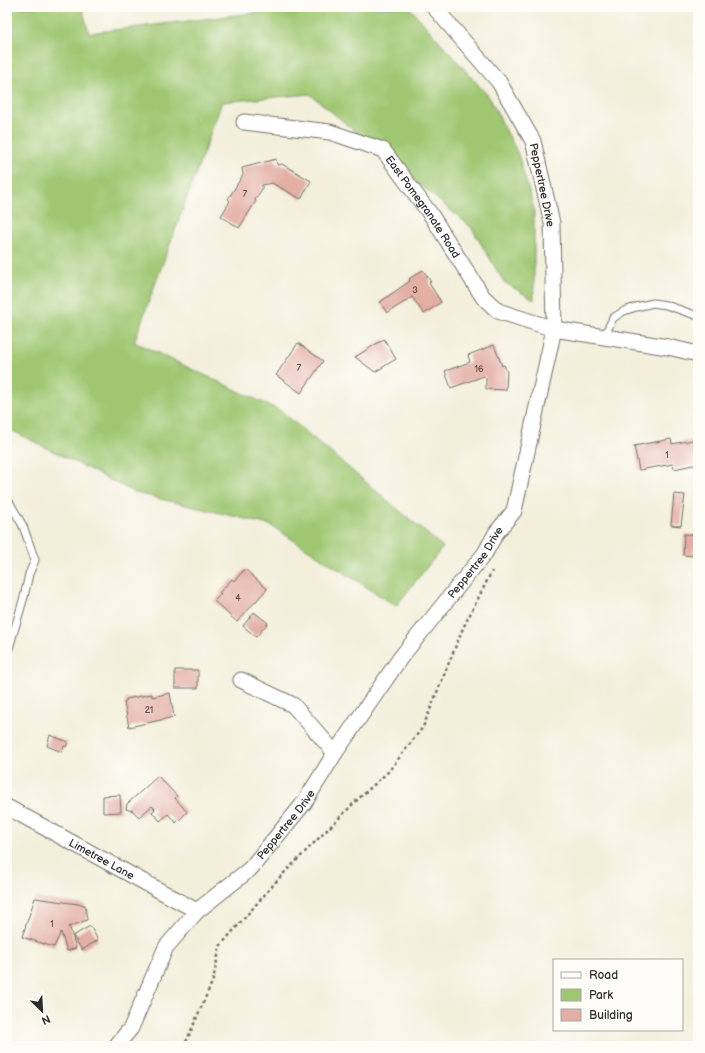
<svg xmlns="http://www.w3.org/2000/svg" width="705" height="1053" viewBox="0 0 705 1053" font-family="'Balsamiq Sans',sans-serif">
<rect width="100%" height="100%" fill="#fdfcf7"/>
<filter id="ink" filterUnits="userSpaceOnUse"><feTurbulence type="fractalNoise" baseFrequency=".025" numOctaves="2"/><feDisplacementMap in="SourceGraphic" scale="8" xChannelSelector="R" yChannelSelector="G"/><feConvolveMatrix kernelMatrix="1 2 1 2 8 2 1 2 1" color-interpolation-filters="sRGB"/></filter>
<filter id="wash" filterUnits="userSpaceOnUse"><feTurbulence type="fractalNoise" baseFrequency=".012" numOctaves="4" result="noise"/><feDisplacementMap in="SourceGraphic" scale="16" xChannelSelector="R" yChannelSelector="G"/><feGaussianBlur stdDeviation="0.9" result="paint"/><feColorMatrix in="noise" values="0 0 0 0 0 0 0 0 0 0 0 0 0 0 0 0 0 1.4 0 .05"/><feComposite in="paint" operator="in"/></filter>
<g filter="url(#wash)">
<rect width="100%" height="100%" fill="#f3efdb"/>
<path fill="#9fc772" stroke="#65794e" d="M 7,7 L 82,7 L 89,33 L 302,7 L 409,7 L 489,97 L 518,154 L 534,209 L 534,300 L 504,282 L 471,227 L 310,94 L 222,102 L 134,342 L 281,411 L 443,547 L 396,606 L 270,525 L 136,493 L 7,428 Z"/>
<g id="blocks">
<path fill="#e3aea4" d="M 276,159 L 277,165 L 282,164 L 311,181 L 301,199 L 272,183 L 262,185 L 262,189 L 255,200 L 256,201 L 239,228 L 221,216 L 230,201 L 228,199 L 243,175 L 242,168 Z
M 423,270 L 431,282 L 429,283 L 441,302 L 424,314 L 412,297 L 387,313 L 380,302 L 410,281 L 409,279 Z
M 384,339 L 396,359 L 375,372 L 355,357 Z
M 298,343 L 323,361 L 301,393 L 276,375 Z
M 494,345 L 502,366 L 504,365 L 507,372 L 506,390 L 486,389 L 486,378 L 484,376 L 451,388 L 445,371 L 470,362 L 468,355 Z
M 671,439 L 672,444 L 698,439 L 698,464 L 674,469 L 673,464 L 639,470 L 634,446 Z
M 674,494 L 685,495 L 681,526 L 671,525 Z
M 684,534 L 696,535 L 694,556 L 683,555 Z
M 245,569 L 267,589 L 237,622 L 214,601 L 221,594 L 219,593 L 232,579 L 234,581 Z
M 254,612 L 268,623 L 256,637 L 243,626 Z
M 175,670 L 198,670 L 198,688 L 175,688 Z
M 170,693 L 174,717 L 129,727 L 124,702 L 126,701 L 126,699 L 152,694 L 152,697 Z
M 50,735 L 68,742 L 66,747 L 64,746 L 62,752 L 47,746 Z
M 158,776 L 177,796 L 175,798 L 187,812 L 176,823 L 168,814 L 160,821 L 152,812 L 155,809 L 152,806 L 139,817 L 133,811 L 126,809 L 127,804 Z
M 120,795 L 121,812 L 103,813 L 103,796 Z
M 35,898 L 85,905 L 87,920 L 68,927 L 70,928 L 76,948 L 67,951 L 61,932 L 54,947 L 22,937 Z
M 90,926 L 98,940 L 82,950 L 73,936 Z"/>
</g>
</g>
<g filter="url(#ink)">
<use href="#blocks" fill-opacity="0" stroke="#717069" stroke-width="1"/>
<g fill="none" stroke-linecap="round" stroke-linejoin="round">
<g stroke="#717069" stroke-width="9">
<path id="service" d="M 604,337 L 613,318 L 624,311 L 636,307 L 653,303 L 666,305 L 698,316
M 7,498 L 23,526 L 35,560 L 29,574 L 24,597 L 7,655"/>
</g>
<g stroke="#717069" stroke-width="17">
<g id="minor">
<path id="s1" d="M 244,122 L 330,132 L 383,150 L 431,215 L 483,297 L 498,311 L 554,329 L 668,347 L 698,354"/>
<path d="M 241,680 L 293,705 L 335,753"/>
<path id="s2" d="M 7,807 L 197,911"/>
<path id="s3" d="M 116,1046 L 131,1028 L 166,947 L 197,911 L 250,869 L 304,803 L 335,753 L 401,657 L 485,553 L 496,533 L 514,511 L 554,329 L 552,223 L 533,141 L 499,82 L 434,7"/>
</g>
</g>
<path stroke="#717069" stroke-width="2.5" stroke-dasharray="3 3" stroke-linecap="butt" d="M 182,1046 L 186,1042 L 213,980 L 220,946 L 280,877 L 356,801 L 389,771 L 423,727 L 463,628 L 492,571"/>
<use href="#service" stroke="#fff" stroke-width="7"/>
<use href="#minor" stroke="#fff" stroke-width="15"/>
</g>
</g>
<g text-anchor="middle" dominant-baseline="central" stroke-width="3" stroke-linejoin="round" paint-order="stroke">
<g font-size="9" fill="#594c49">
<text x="245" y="194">7</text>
<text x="415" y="290">3</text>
<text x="299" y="368">7</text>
<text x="479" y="369">16</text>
<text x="667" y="455">1</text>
<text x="238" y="598">4</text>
<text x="149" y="710">21</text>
<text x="52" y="924">1</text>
</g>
<g font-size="11" fill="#2b2b2b" stroke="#fdfcf7">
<text transform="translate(542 185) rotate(78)">Peppertree Drive</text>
<text stroke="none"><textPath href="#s1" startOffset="212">East Pomegranate Road</textPath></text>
<text stroke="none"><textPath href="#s3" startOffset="608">Peppertree Drive</textPath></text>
<text stroke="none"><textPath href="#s3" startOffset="284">Peppertree Drive</textPath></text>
<text stroke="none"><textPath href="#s2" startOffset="108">Limetree Lane</textPath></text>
</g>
</g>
<rect width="705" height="1053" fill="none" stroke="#fdfcf7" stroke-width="24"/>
<rect x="553" y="959" width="130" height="72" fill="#fdfcf7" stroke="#a9a8a5"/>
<rect x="561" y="972" width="20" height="6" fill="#ffffff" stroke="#a9a8a5"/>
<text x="589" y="979" font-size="12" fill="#2b2b2b">Road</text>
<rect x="561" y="989" width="20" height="12" fill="#9fc772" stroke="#a9a8a5"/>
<text x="589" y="999" font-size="12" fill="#2b2b2b">Park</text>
<rect x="561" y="1009" width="20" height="12" fill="#e3aea4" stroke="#a9a8a5"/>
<text x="589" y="1019" font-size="12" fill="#2b2b2b">Building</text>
<g transform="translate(42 1011) rotate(156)" stroke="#fdfcf7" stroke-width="3" paint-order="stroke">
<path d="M0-3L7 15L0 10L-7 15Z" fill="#2b2b2b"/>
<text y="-6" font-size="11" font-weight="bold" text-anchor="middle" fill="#2b2b2b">N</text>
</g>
</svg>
